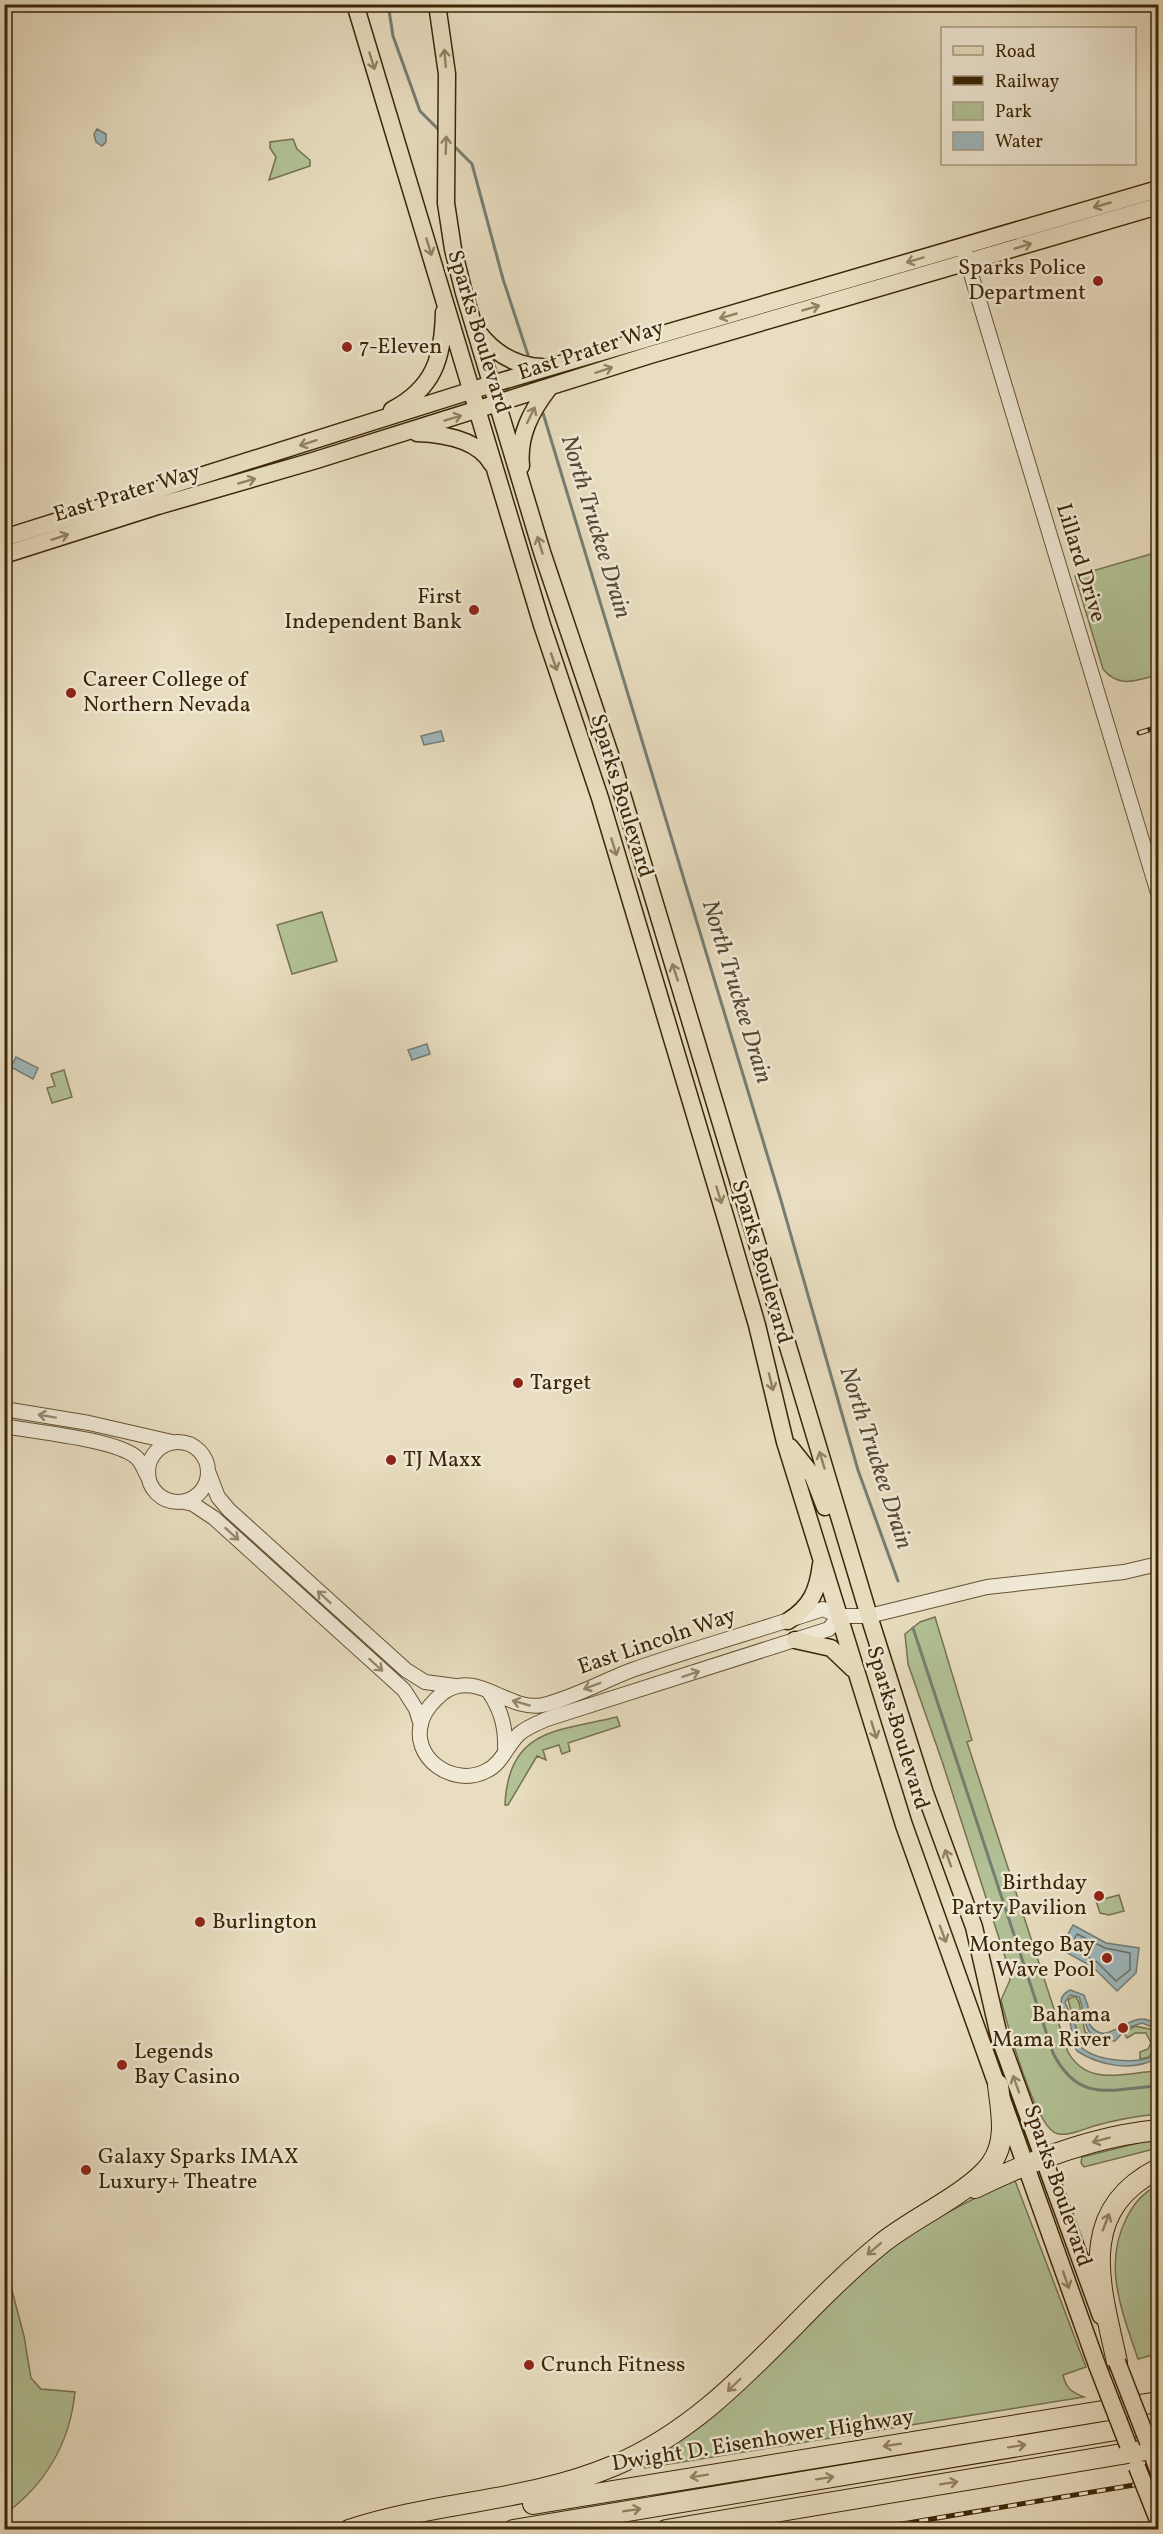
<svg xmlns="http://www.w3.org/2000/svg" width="1163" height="2534" viewBox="0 0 1163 2534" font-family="Vollkorn,serif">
<rect width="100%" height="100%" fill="#e8ddc0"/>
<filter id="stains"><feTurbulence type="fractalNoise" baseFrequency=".00333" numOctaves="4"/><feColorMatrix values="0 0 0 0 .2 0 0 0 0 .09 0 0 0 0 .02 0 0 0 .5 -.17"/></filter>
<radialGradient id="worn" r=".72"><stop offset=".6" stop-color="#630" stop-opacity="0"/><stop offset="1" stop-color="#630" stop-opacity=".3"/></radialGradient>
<path fill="#b2c296" stroke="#76744e" stroke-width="1.5" d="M 293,139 L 297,149 L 310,160 L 310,166 L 269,180 L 276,157 L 270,148 L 270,142 Z
M 1158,552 L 1158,675 C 1136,680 1119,689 1103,669 L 1075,576 Z
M 322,912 L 337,961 L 292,974 L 277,925 Z
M 64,1070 L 72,1097 L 52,1103 L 47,1088 L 55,1086 L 51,1074 Z
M 935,1617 L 972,1740 L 967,1742 L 1068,2052 C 1088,2088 1126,2072 1158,2071 L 1158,2114 C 1137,2116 1115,2120 1094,2126 C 1084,2129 1070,2136 1058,2134 C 1036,2131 1007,2023 1001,2000 L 1010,1980 L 1008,1966 L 942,1761 L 908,1664 L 905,1634 L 920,1622 Z
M 617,1717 L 620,1726 L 568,1743 L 570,1751 L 562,1754 L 559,1745 L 543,1750 L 546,1760 L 537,1756 L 508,1805 L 505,1805 C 508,1728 559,1731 617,1717 Z
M 1119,1895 L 1124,1911 L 1109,1915 L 1100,1913 L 1096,1901 Z
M 1072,1997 L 1076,1997 L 1079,2002 L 1085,2032 L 1109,2046 L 1084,2042 L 1081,2044 L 1068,2000 Z
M 1135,2026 L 1154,2030 L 1157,2045 L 1149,2057 L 1140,2059 L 1140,2052 L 1148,2049 L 1151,2043 L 1146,2033 L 1135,2033 L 1127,2038 L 1124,2033 Z
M 1158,2138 L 1158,2148 L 1084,2167 L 1081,2163 L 1082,2157 Z
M 1014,2178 L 1086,2367 L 1063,2375 C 1066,2388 1071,2392 1084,2397 L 645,2468 L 641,2463 L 668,2447 L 882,2255 L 931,2221 Z
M 1158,2185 L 1158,2377 L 1152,2378 L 1155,2368 L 1152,2355 L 1138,2359 C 1122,2311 1102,2265 1127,2217 C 1135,2202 1143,2193 1158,2185 Z
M 5,2264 L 24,2336 L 31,2378 L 41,2389 L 75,2392 C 70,2442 46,2484 5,2514 Z"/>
<path fill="#9db8be" stroke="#767e74" stroke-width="1.5" d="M 97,129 L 106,134 L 106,142 L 102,146 L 96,142 L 94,134 Z
M 441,731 L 444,741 L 424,745 L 421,736 Z
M 427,1044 L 430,1054 L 412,1060 L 408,1050 Z
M 16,1057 L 38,1068 L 33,1079 L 11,1067 Z
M 1073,1925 L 1106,1943 L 1139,1948 L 1136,1973 L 1117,1991 L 1093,1967 L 1060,1949 Z
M 1070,1990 L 1084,1995 L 1088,2006 L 1088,2022 C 1108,2056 1132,1999 1158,2027 L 1158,2039 L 1152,2027 L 1142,2023 L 1127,2028 L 1115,2041 C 1078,2039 1089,2022 1079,1997 L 1070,1995 L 1065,2002 C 1067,2009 1073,2016 1075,2023 C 1077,2031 1074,2040 1080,2046 C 1094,2061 1134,2064 1151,2057 L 1158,2042 L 1157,2058 C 1133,2072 1100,2066 1077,2051 C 1071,2041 1073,2032 1070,2023 C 1065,2010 1053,1999 1070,1990 Z"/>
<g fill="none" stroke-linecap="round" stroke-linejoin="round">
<path stroke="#6c6f62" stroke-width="1.5" d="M 1077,1934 L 1105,1948 L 1130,1953 L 1130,1970 L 1116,1981 L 1097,1962 L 1070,1947 Z"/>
<path stroke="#767e74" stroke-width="3" d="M 388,4 L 393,36 L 420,111 L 440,131
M 452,144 L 472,164 L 503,279 L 528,355
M 543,413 L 780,1197 L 858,1470 L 898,1581
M 913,1628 L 1053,2053 C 1079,2104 1110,2089 1158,2086"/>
<g stroke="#665434" stroke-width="16">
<path id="minor" d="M 965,254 L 1158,893
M 4,1409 L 89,1423 L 172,1442
M 4,1426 C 35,1432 114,1439 136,1457 C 142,1462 144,1470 148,1477
M148 1472a30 30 0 1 1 60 0a30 30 0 1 1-60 0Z
M 208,1471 L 218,1497 L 229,1510 L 406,1670 L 425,1682 L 455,1686
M 184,1502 L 193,1504 L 214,1518 L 404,1690 L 416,1709 L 421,1725
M 839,1616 L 829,1629 L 547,1719 C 538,1723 527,1727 519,1734 C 507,1745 502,1764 486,1771 C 454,1788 409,1758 422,1720 C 426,1708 434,1700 444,1692 C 478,1669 507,1712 543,1705 C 573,1698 603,1681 632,1670 C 695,1648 760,1630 823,1609 L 839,1616 L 869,1616 L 987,1587 L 1124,1572 L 1158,1564
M 489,1692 C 502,1711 506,1729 505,1752"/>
</g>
<g stroke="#3b2605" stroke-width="19">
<path id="major" d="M 355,4 L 542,625 L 600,798 L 726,1219 L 757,1325 L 785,1442 L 904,1825 L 1097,2365
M 437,4 L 447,74 L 446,203 L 453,249 L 464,293 L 542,552 L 610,754 L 869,1616 L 925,1793 L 974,1927 L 999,2036 L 1101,2316
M 478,332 C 494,353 515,366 542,367
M 392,410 C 434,388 443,358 444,312
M 417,433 C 444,434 478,439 492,464
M 521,466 C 518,436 531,411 549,388
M 4,538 L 492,384 L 1158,189
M 4,555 L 158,506 L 313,461 L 650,355 L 1158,206
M 790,1447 L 813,1476 L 825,1507
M 788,1621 C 811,1607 818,1590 821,1564
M 795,1640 L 831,1648 L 853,1669
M 1148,2442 L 1158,2470"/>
</g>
<g stroke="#3b2605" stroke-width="22">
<path id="highway" d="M 975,2188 C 1032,2160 1095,2136 1158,2130
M 1117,2362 C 1101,2287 1074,2212 1158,2169
M 533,2504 L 1158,2402
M 349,2530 C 436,2501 528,2502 613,2466 C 724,2420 791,2317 881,2244 C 911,2219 970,2193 991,2164 C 1008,2140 1001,2112 998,2085
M 513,2530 L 1158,2423
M 666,2530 L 1158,2448"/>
</g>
<use href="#minor" stroke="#f0e9d6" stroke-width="14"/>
<use href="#major" stroke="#e8ddc0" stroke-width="16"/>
<use href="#highway" stroke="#e8ddc0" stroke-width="20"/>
<g stroke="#3b2605" stroke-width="5">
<path id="rail" d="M 1139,733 L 1158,727
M 866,2530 L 1158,2481"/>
</g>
<use href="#rail" stroke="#f0e9d6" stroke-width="3" stroke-dasharray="9" stroke-linecap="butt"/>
<g stroke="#3b2605" stroke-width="19" stroke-linecap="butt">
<path id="major-bridge" d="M 1117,2362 L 1148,2442
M 1097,2365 L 1128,2445
M 1137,2467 L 1158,2520"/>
</g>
<use href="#major-bridge" stroke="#e8ddc0" stroke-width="16"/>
</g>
<defs><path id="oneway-shaft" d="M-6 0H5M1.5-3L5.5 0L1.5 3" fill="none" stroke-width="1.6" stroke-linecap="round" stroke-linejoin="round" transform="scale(1.5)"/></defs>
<g stroke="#928262">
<use href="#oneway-shaft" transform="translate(445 58) rotate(-95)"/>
<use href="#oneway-shaft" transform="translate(372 61) rotate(73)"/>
<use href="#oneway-shaft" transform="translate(446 145) rotate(-88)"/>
<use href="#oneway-shaft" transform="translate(1102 205) rotate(164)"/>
<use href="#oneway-shaft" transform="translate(1023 246) rotate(-17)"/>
<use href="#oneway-shaft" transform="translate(429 247) rotate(73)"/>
<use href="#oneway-shaft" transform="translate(915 260) rotate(163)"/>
<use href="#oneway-shaft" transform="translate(811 308) rotate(-16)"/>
<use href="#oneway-shaft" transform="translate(728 316) rotate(164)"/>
<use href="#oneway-shaft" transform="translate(604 370) rotate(-18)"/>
<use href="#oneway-shaft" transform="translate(531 415) rotate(-64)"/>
<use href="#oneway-shaft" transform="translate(453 418) rotate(-17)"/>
<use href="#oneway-shaft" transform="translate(308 443) rotate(162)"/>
<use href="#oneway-shaft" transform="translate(247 481) rotate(-16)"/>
<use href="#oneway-shaft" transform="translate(60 537) rotate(-18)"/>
<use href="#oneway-shaft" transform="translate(540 545) rotate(-107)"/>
<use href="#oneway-shaft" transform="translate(554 662) rotate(71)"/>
<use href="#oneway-shaft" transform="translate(614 847) rotate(73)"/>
<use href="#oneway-shaft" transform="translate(675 972) rotate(-108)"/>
<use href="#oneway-shaft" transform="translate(719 1195) rotate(73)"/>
<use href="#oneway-shaft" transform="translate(771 1382) rotate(76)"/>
<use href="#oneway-shaft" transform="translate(822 1460) rotate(-107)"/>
<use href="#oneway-shaft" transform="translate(874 1730) rotate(73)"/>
<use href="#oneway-shaft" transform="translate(948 1858) rotate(-110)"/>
<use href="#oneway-shaft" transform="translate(943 1934) rotate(70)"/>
<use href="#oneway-shaft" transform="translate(1016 2084) rotate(-110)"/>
<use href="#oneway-shaft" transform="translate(1101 2140) rotate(165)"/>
<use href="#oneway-shaft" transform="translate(1106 2222) rotate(-69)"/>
<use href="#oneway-shaft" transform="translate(874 2249) rotate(139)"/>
<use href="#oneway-shaft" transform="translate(1066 2280) rotate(71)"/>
<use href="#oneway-shaft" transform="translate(734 2385) rotate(136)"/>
<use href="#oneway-shaft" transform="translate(892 2445) rotate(171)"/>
<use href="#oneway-shaft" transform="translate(1017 2446) rotate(-9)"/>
<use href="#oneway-shaft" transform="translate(699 2476) rotate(171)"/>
<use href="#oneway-shaft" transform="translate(825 2478) rotate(-9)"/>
<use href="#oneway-shaft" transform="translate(949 2483) rotate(-9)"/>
<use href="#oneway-shaft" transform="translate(632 2510) rotate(-9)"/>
</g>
<g stroke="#96886e">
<use href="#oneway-shaft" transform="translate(47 1416) rotate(-170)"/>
<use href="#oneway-shaft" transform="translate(232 1534) rotate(42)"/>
<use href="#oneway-shaft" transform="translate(324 1597) rotate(-137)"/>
<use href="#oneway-shaft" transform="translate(376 1665) rotate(42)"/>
<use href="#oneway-shaft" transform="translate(691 1674) rotate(-18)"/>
<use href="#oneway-shaft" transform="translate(592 1686) rotate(159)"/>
<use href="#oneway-shaft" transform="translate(521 1703) rotate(-164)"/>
</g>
<g fill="#8f2418" stroke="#f0e9d6" stroke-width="2">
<circle cx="1098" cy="281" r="6"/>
<circle cx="347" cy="347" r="6"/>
<circle cx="474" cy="610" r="6"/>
<circle cx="71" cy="693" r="6"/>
<circle cx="518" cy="1383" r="6"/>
<circle cx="391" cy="1460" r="6"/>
<circle cx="1099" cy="1896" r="6"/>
<circle cx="200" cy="1922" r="6"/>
<circle cx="1107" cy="1958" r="6"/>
<circle cx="1123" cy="2028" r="6"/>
<circle cx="122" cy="2065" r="6"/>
<circle cx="86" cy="2170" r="6"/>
<circle cx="529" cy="2365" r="6"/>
</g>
<g text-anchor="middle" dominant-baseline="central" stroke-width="5" stroke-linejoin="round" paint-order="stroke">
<g font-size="22" fill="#3b2605" stroke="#f0e9d6" text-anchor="start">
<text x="1086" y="268" text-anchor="end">Sparks Police<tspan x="1086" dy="25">Department</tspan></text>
<text x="359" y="347">7-Eleven</text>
<text x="462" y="597" text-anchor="end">First<tspan x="462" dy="25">Independent Bank</tspan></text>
<text x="83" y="680">Career College of<tspan x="83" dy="25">Northern Nevada</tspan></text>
<text x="530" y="1383">Target</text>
<text x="403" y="1460">TJ Maxx</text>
<text x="1087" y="1883" text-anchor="end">Birthday<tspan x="1087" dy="25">Party Pavilion</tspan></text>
<text x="212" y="1922">Burlington</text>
<text x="1095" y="1945" text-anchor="end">Montego Bay<tspan x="1095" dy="25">Wave Pool</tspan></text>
<text x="1111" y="2015" text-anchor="end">Bahama<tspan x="1111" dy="25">Mama River</tspan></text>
<text x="134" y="2052">Legends<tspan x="134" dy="25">Bay Casino</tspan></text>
<text x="98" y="2157">Galaxy Sparks IMAX<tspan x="98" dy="25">Luxury+ Theatre</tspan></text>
<text x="541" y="2365">Crunch Fitness</text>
</g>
<g font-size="22" fill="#3b2605" stroke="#f0e9d6">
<text transform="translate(478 332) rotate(73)">Sparks Boulevard</text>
<text transform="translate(591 351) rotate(-18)">East Prater Way</text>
<text transform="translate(127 494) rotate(-17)">East Prater Way</text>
<text transform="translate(1080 563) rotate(73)">Lillard Drive</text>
<text transform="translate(621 796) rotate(73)">Sparks Boulevard</text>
<text transform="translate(761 1262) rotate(74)">Sparks Boulevard</text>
<text transform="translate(657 1642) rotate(-19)">East Lincoln Way</text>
<text transform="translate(897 1728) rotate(73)">Sparks Boulevard</text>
<text transform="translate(1057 2186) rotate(71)">Sparks Boulevard</text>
<text transform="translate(763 2441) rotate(-9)">Dwight D. Eisenhower Highway</text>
</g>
<g font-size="24" font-style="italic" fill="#544a33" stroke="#f0e9d6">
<text transform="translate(595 527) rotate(73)">North Truckee Drain</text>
<text transform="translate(736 992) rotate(73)">North Truckee Drain</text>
<text transform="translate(875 1458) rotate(72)">North Truckee Drain</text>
</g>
</g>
<rect width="1163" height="2534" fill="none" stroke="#e8ddc0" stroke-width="24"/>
<rect x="6" y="6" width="1151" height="2522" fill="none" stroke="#3b2605" stroke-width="3"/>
<rect x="12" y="12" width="1139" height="2510" fill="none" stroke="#3b2605" stroke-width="1.5"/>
<rect x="941" y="27" width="195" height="138" fill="#f0e9d6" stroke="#a89b82" stroke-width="1.5"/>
<rect x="953" y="46" width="30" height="9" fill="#e8ddc0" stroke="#a89b82" stroke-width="1.5"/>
<text x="995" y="57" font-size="18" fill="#3b2605">Road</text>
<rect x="953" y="76" width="30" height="9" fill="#3b2605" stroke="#a89b82" stroke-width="1.5"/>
<text x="995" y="87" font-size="18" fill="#3b2605">Railway</text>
<rect x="953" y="102" width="30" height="18" fill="#b2c296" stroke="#a89b82" stroke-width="1.5"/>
<text x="995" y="117" font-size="18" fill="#3b2605">Park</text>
<rect x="953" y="132" width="30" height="18" fill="#9db8be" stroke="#a89b82" stroke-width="1.5"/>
<text x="995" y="147" font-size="18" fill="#3b2605">Water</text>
<rect width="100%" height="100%" filter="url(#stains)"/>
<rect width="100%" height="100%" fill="url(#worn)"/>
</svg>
